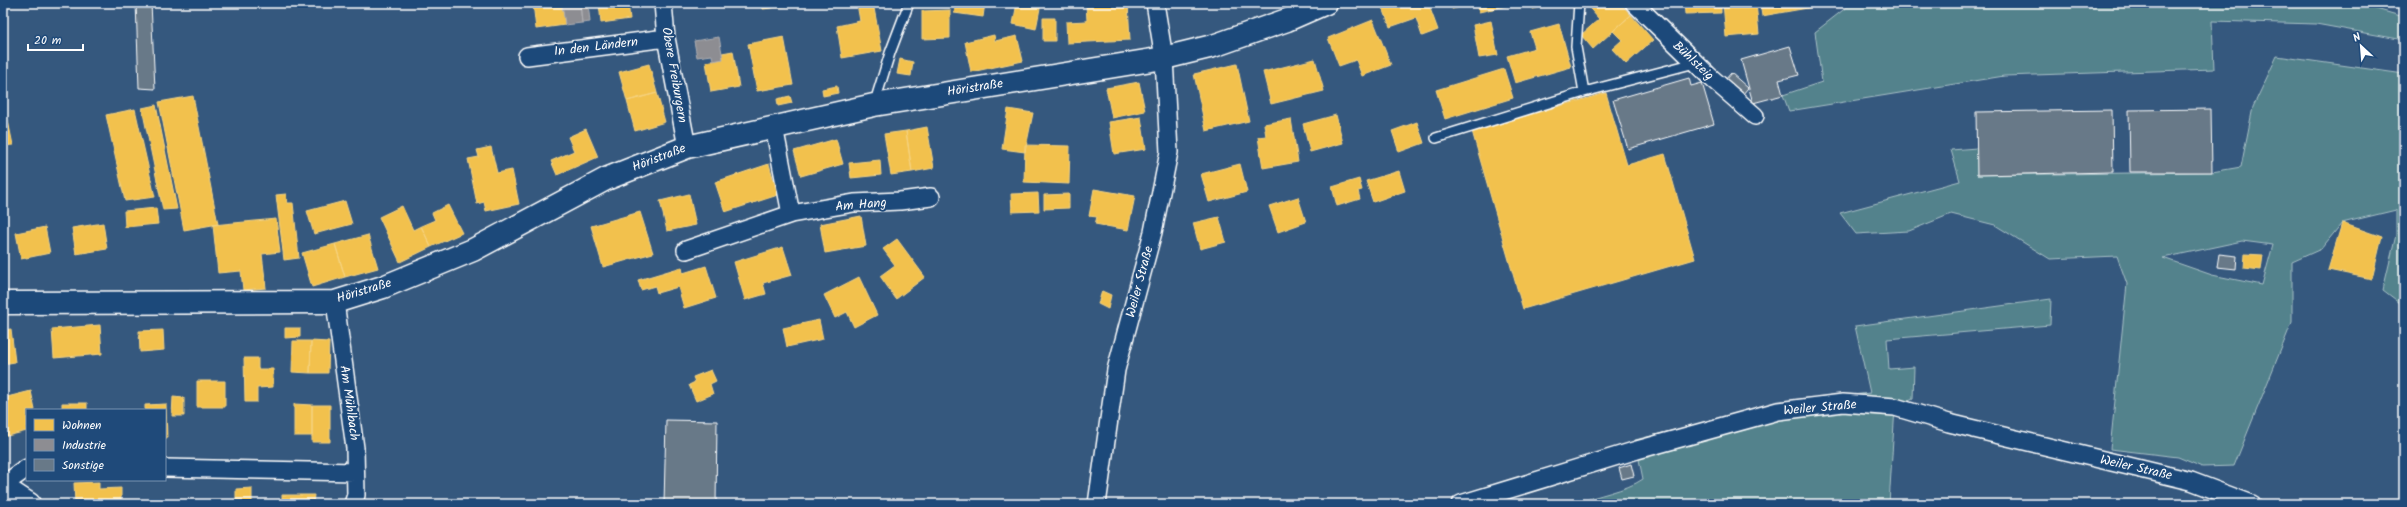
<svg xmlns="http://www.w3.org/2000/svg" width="2407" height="507" viewBox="0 0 2407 507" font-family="Kalam,sans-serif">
<rect width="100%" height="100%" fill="#35587e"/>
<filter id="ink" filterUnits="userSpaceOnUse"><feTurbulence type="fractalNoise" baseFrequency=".025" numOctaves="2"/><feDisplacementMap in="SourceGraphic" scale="8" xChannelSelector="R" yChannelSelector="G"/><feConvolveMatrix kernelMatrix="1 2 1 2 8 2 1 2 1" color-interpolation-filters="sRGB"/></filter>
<g filter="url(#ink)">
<path fill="#52828c" stroke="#a8c0c6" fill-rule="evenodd" d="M 1852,3 L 2355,3 L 2404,17 L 2404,40 L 2316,24 L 2212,21 L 2214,69 L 2004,76 L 1789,111 L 1783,95 L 1822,82 L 1815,32 Z
M 2277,56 L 2404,74 L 2404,306 L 2383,290 L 2396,235 L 2396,210 L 2342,223 L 2321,249 L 2292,262 L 2292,322 L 2234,466 L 2202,467 L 2178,457 L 2110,449 L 2127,284 L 2117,256 L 2050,259 L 1995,225 L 1951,214 L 1909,231 L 1856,234 L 1840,213 L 1960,181 L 1951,150 L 1977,148 L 1977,175 L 2212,172 L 2241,167 L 2253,107 ZM 2242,241 L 2273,245 L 2262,285 L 2212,275 L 2163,258 Z
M 2051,299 L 2050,325 L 1887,339 L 1889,369 L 1914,367 L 1913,399 L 1895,407 L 1889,504 L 1821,504 L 1810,502 L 1792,504 L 1575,504 C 1596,495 1626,491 1643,479 L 1635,440 L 1781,403 L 1870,393 L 1855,326 Z"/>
<path fill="#f2c14e" stroke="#f6d483" d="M 533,3 L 562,3 L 565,25 L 536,29 Z
M 599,3 L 628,3 L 630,19 L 601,23 Z
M 762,3 L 801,3 L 801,4 L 763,9 Z
M 873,3 L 882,51 L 842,58 L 837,26 L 860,21 L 857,4 Z
M 956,3 L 985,3 L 983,17 L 954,13 Z
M 1017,3 L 1041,3 L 1036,29 L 1013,24 Z
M 1072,3 L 1128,3 L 1130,40 L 1067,43 L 1066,22 L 1087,21 L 1086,4 Z
M 1388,3 L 1428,3 L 1438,30 L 1422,36 L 1416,18 L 1390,27 L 1382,5 Z
M 1451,3 L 1505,3 L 1506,6 L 1479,12 L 1477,3 L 1452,9 Z
M 1532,3 L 1556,3 L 1533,9 Z
M 1585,3 L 1620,3 L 1631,15 L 1593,49 L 1581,35 L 1599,19 Z
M 1684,3 L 1721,3 L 1721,13 L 1685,14 Z
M 1723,3 L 1756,3 L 1759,34 L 1726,37 Z
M 1760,3 L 1818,3 L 1819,6 L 1762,16 Z
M 950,10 L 950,38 L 922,39 L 922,11 Z
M 1631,15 L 1653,40 L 1626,64 L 1612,49 L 1622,40 L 1613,31 Z
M 1043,18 L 1055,18 L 1055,41 L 1043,41 Z
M 1373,20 L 1391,65 L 1362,76 L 1356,60 L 1339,66 L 1328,38 Z
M 1491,21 L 1498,55 L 1479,58 L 1473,25 Z
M 1559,24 L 1571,67 L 1515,83 L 1507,56 L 1535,48 L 1530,32 Z
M 994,35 L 995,41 L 1017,36 L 1023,61 L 971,72 L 965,42 Z
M 784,37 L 793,85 L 757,91 L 748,44 Z
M 733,51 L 739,87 L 711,92 L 706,62 L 723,59 L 722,53 Z
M 900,59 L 913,62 L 911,76 L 897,74 Z
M 1315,59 L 1324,91 L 1271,104 L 1263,72 Z
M 649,64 L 657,93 L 627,101 L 619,72 Z
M 1237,64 L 1249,121 L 1206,131 L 1194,74 Z
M 1504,69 L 1513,98 L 1445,119 L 1436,90 Z
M 1139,82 L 1145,111 L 1112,118 L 1106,88 Z
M 837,86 L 838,93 L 823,96 L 822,89 Z
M 657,93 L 665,122 L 635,131 L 627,101 Z
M 1606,93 L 1627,165 L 1665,154 L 1695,259 L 1523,309 L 1472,131 Z
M 193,96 L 218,224 L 184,230 L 159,102 Z
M 790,96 L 792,103 L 778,106 L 777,99 Z
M 156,105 L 177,209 L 163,210 L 142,108 Z
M 135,109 L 155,197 L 125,201 L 106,115 Z
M 1008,109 L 1033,113 L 1025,152 L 1002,149 Z
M 1336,115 L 1343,143 L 1310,152 L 1303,124 Z
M 7,116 L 13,145 L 3,146 L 3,117 Z
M 1141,117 L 1146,149 L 1114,154 L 1109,122 Z
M 1291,119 L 1298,162 L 1263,168 L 1258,137 L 1266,136 L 1264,124 Z
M 1417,122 L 1424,143 L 1399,152 L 1392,131 Z
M 927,127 L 934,168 L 912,172 L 906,131 Z
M 586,129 L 598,157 L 557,175 L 551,161 L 574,151 L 568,137 Z
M 906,131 L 912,172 L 891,175 L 884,134 Z
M 836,139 L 843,164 L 801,176 L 794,151 Z
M 1025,145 L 1070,146 L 1069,184 L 1024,182 Z
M 491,147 L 497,173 L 512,170 L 519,204 L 486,211 L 484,202 L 477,204 L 468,159 L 479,157 L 477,150 Z
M 880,160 L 881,175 L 851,178 L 849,163 Z
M 769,164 L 778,195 L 725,212 L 715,182 Z
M 1240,164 L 1247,192 L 1209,202 L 1201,174 Z
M 1399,171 L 1405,191 L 1373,202 L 1366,181 Z
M 1359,179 L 1362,190 L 1358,191 L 1360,199 L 1337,206 L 1332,187 Z
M 1094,189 L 1135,196 L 1128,230 L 1095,224 L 1097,217 L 1089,216 Z
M 1038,193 L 1039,211 L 1012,212 L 1011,194 Z
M 286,194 L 287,203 L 293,203 L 299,258 L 284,260 L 276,195 Z
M 689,194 L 696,225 L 667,231 L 660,201 Z
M 1069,194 L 1069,208 L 1044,209 L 1044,195 Z
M 1298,197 L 1306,222 L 1278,232 L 1269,206 Z
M 345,201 L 352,224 L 314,234 L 307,211 Z
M 448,205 L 462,233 L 431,247 L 421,226 L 435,220 L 432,213 Z
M 402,206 L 413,230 L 421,226 L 431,247 L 400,262 L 379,217 Z
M 156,208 L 158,224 L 125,227 L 124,211 Z
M 640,212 L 653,253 L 603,267 L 591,226 Z
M 861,216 L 866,246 L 825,253 L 820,224 Z
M 1219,217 L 1226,242 L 1200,249 L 1193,223 Z
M 276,219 L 280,252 L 262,254 L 266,288 L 243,290 L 241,271 L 218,273 L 213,225 Z
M 103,223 L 107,249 L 76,254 L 72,228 Z
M 2342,223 L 2382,237 L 2372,279 L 2328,270 Z
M 45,227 L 50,253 L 21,259 L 16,233 Z
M 368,235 L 378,268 L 345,277 L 335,244 Z
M 897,239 L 925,277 L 896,299 L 880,276 L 895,265 L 883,249 Z
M 335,244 L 345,277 L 312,287 L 302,253 Z
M 783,247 L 792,275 L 763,283 L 766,294 L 745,300 L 734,262 Z
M 2245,254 L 2263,255 L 2261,270 L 2244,268 Z
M 706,266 L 716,298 L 684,308 L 678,287 L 657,293 L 655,286 L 641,290 L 638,280 L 682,267 L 683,273 Z
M 859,277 L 877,315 L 854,327 L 847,312 L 835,318 L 824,295 Z
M 1102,291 L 1111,295 L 1108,309 L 1098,304 Z
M 819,320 L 823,339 L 787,347 L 783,328 Z
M 100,325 L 102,354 L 54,358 L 52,329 Z
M 285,328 L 300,328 L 300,337 L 285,338 Z
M 11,329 L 15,362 L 3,364 L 3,330 Z
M 163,330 L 164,350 L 140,352 L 139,331 Z
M 293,341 L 311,341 L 310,373 L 292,372 Z
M 311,341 L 329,342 L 328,373 L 310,373 Z
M 244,358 L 258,358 L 258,369 L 273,369 L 273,387 L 257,388 L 257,402 L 245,402 Z
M 711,370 L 716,381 L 710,384 L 713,394 L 696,401 L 689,385 L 695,382 L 693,377 Z
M 197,381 L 225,381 L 225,407 L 197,407 Z
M 31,391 L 35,410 L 27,410 L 27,431 L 3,437 L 3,398 Z
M 173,397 L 184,398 L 184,416 L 172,416 Z
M 62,403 L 87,403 L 87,410 L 62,410 Z
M 166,404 L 167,438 L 165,438 L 165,410 L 145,410 L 145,405 Z
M 294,404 L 312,405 L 312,436 L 294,436 Z
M 312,405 L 330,405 L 330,442 L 312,442 Z
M 99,482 L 99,489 L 121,488 L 121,504 L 75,504 L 74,483 Z
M 252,488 L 252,503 L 275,504 L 236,504 L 236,489 Z
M 282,495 L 314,495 L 313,504 L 282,504 Z
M 148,501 L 174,501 L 174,504 L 148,504 Z"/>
<path fill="#8d8d92" stroke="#afafb3" d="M 562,3 L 580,3 L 582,23 L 565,25 Z
M 580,3 L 588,3 L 590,22 L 582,23 Z
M 719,37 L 723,59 L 713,61 L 712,55 L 697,57 L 694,41 Z"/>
<path fill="#687988" stroke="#fff" d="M 136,3 L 151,3 L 155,89 L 139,88 Z
M 1790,46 L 1799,75 L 1779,80 L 1783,95 L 1753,103 L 1741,60 Z
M 1731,73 L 1748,88 L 1742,95 L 1725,80 Z
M 1689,78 L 1691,86 L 1702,83 L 1714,124 L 1628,149 L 1613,100 Z
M 2211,109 L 2212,172 L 2130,172 L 2129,110 Z
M 2112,110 L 2113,172 L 1977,175 L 1976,112 Z
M 2219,254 L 2237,256 L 2236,269 L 2217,267 Z
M 666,420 L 717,421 L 716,504 L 664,504 Z
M 1631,464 L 1634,476 L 1622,479 L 1619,468 Z"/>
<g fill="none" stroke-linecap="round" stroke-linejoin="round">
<g stroke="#fff" stroke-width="12">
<path id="service" d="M 1579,3 L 1576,47 L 1584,92
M 874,105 L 890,53 L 909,3
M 1436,138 L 1584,92 L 1695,63"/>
</g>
<g stroke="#fff" stroke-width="20">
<path id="minor" d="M 663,3 L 666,38 L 687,147
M 1634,3 L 1708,75 L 1755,116
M 527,56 L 666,38
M 774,127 L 791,214 L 854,203 L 900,201 L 931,197
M 686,250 L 791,214
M 335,302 L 355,448 L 356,495 L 353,504
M 165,468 L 355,472
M 3,485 L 27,468
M 1097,504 L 1116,370 L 1153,232 L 1169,152 L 1164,58 L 1155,3
M 1461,504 L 1637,450 L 1778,411 L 1843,403 L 1895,407 L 1949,423 L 2191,481 L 2252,504"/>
</g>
<g stroke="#fff" stroke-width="25">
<path id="tertiary" d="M 3,487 L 29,504"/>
</g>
<g stroke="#fff" stroke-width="25">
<path id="secondary" d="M 3,303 L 335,302 L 383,287 L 473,250 L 606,179 L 687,147 L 874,105 L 1164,58 L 1213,46 L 1287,20 L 1326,3"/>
</g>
<use href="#service" stroke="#1f4a7a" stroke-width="9"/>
<use href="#minor" stroke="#1f4a7a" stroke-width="17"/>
<use href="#tertiary" stroke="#1f4a7a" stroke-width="22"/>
<use href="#secondary" stroke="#1f4a7a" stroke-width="22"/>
</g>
</g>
<g text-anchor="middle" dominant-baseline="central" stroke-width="4" stroke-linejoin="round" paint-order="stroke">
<g font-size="13" fill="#fff" stroke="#1f4a7a">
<text transform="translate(596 47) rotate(-7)">In den Ländern</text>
<text transform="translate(1693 61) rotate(43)">Bühlsteig</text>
<text transform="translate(674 75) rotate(80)">Obere Freiburgern</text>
<text transform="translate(975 88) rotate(-9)">Höristraße</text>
<text transform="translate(659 158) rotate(-21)">Höristraße</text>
<text transform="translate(861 205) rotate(-5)">Am Hang</text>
<text transform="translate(1140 282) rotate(-75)">Weiler Straße</text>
<text transform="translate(364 291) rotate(-17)">Höristraße</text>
<text transform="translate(349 403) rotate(82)">Am Mühlbach</text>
<text transform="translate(1820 408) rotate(-5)">Weiler Straße</text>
<text transform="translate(2136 468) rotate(13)">Weiler Straße</text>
</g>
</g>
<rect width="2407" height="507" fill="none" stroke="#1f4a7a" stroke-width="16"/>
<rect x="8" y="8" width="2391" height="491" fill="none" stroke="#fff" stroke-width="1.5" filter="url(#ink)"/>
<rect x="26" y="409" width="140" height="72" fill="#1f4a7a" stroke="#7992af"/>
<rect x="34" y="419" width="20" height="12" fill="#f2c14e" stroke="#7992af"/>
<text x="62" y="429" font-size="12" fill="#ffffff">Wohnen</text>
<rect x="34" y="439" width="20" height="12" fill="#8d8d92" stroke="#7992af"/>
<text x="62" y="449" font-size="12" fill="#ffffff">Industrie</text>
<rect x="34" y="459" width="20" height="12" fill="#687988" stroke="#7992af"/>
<text x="62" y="469" font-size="12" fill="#ffffff">Sonstige</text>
<g transform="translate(2361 46) rotate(334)" stroke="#1f4a7a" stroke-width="3" paint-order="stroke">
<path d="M0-3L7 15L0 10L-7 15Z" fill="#ffffff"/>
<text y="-6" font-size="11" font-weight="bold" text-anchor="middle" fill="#ffffff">N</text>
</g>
<path d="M28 44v6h55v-6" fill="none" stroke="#ffffff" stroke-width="2"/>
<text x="34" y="44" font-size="12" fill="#ffffff" stroke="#1f4a7a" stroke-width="3" paint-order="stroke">20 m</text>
</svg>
